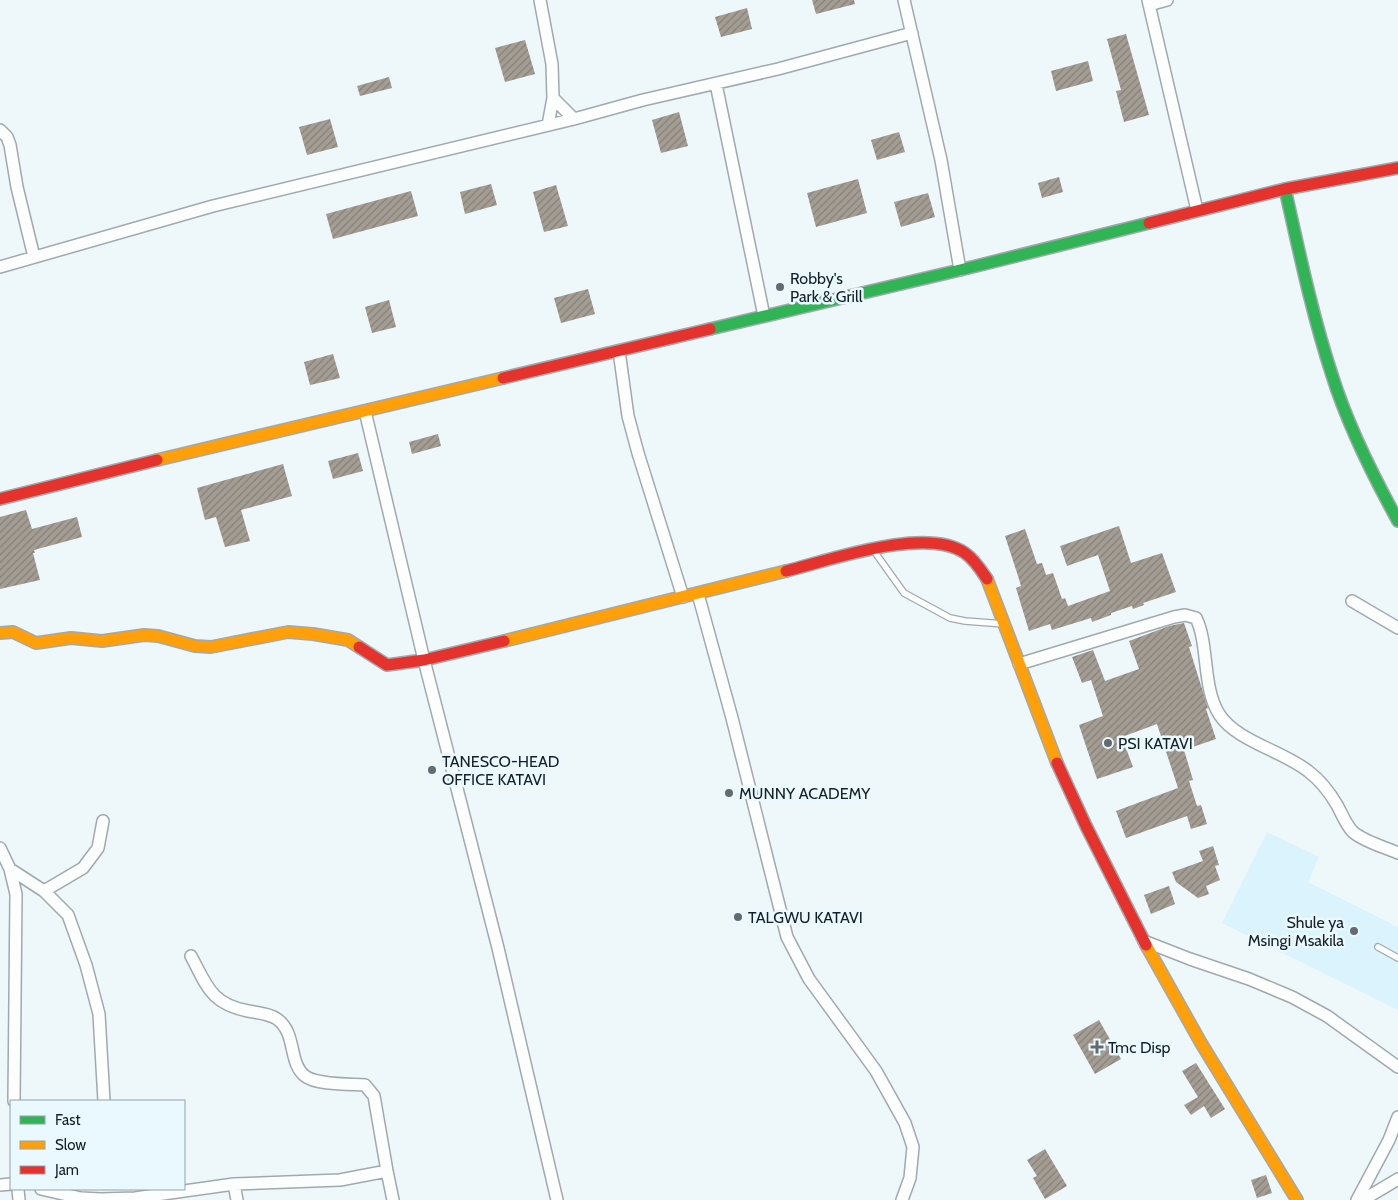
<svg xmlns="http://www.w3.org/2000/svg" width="1398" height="1200" viewBox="0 0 1398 1200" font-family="Cabin,sans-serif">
<defs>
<pattern id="building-hatch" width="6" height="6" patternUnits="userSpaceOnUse" patternTransform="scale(1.25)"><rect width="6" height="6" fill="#a49d94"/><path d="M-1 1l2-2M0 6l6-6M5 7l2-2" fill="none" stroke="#858079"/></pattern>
</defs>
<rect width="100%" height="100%" fill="#eef7fa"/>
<path fill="#dbf3fc" d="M 1267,832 L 1319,857 L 1308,882 L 1398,927 L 1398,1010 L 1222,923 Z"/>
<path fill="url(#building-hatch)" d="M 812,0 L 854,0 L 855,4 L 816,14 Z
M 747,8 L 752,29 L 721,37 L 715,17 Z
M 1126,34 L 1149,115 L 1124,122 L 1116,91 L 1121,90 L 1107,39 Z
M 525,40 L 535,74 L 505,82 L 495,48 Z
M 1088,61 L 1093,81 L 1056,91 L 1051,71 Z
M 389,77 L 392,88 L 360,96 L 357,86 Z
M 679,112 L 688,146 L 661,153 L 652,120 Z
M 330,119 L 338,147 L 307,155 L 299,127 Z
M 899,132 L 905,152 L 877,160 L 871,140 Z
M 1059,177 L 1063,192 L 1042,198 L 1038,183 Z
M 858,179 L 867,213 L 816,227 L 807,193 Z
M 491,184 L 497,205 L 465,214 L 460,192 Z
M 556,185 L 568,226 L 544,232 L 533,192 Z
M 411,191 L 418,216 L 333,239 L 326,214 Z
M 928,193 L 935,217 L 901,227 L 894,202 Z
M 588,289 L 595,314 L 561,323 L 554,298 Z
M 389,300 L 396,327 L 372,333 L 365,307 Z
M 333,354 L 340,378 L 310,385 L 304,362 Z
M 438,434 L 441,446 L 412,454 L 409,442 Z
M 358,453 L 363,471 L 333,479 L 328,461 Z
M 283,464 L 292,496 L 241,510 L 250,541 L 225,547 L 216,517 L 205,520 L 197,488 Z
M 26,510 L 32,529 L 77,517 L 82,537 L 34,550 L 35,553 L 33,553 L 40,580 L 0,589 L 0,517 Z
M 1119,526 L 1131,563 L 1162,553 L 1176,592 L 1143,603 L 1144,605 L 1133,609 L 1132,606 L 1111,613 L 1111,615 L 1092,622 L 1091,618 L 1052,630 L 1050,624 L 1029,631 L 1016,588 L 1021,586 L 1018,576 L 1005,536 L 1025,529 L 1037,564 L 1042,563 L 1046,575 L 1053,573 L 1062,599 L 1065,598 L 1068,606 L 1110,591 L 1098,555 L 1067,566 L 1060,546 Z
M 1184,623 L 1192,646 L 1189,647 L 1208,708 L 1206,709 L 1216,739 L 1184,750 L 1193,780 L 1189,781 L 1197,806 L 1201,805 L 1207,824 L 1191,829 L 1187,816 L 1126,838 L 1116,811 L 1178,788 L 1157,724 L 1122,737 L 1133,767 L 1097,779 L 1079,725 L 1103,716 L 1091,680 L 1082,683 L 1072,657 L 1093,650 L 1105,681 L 1139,669 L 1129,641 L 1169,626 Z
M 1213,846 L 1219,865 L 1215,866 L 1220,880 L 1206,886 L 1209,894 L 1198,898 L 1176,882 L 1172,872 L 1203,861 L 1199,851 Z
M 1169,886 L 1175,904 L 1151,914 L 1144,895 Z
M 1099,1020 L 1121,1059 L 1095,1074 L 1073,1035 Z
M 1196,1063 L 1225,1109 L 1211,1118 L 1204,1106 L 1191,1115 L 1184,1105 L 1198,1097 L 1182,1071 Z
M 1045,1149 L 1067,1186 L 1045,1199 L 1033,1178 L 1037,1176 L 1027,1160 Z
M 1266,1175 L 1272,1193 L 1257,1198 L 1251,1180 Z"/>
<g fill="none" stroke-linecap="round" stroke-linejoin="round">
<g stroke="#a1a9ad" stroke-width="8">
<path id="lane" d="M 874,551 L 904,593 L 950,618 L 965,621 L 1004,624
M 1378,947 L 1398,958"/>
</g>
<g stroke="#a1a9ad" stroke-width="14">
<path id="street" d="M 540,0 L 552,64 L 553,98 L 548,125
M 904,0 L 941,160 L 960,270
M 1148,0 L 1197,210
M 1149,5 L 1167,0
M 716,84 L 764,316
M 553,98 L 574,119
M 0,130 L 7,137 L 10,145 L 17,187 L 34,257
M 0,267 L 213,206 L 574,119 L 643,100 L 778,69 L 912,33
M 619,351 L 628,416 L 638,453 L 683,597
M 365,411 L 424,660 L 498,948 L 557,1200
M 698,594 L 732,718 L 787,937 L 809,979 L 876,1071 L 905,1123 L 913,1147 L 910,1178 L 902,1200
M 1352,601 L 1398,628
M 1019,664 L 1174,617 L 1185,615 L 1196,618 C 1209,644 1202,687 1219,714 C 1236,741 1283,751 1308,771 C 1320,780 1330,793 1337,805 C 1342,814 1346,825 1353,832 C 1365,842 1384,847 1398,853
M 0,848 L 10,869 L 16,894 L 14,1101
M 10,869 L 44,891 L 68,915 L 86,965 L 99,1014 L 104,1101
M 44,891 L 83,868 L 98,848 L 103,821
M 1144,941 L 1190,959 L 1249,979 L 1292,997 L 1327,1016 L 1398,1067
M 191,956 C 207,986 211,1004 248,1011 C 258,1013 268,1013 277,1019 C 297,1033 288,1063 305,1076 C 316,1085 350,1084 365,1085 L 374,1096 L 387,1171 L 393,1200
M 234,1184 L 237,1200
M 0,1185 L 11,1184
M 18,1189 L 19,1200
M 41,1189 L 81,1198 L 101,1199 L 135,1198 L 234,1184 L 340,1180 L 387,1171
M 1357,1200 L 1389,1140 L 1398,1117
M 1363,1200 L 1398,1179"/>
</g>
<g stroke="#a1a9ad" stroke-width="14">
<path id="fast" d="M 1285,189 C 1299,251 1312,314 1332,375 C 1348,426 1372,474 1398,521
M 710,329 L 960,270 L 1149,223"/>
</g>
<g stroke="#a1a9ad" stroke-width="14">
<path id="slow" d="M 157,460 L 503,378
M 987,579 L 1057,763
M 0,633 L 13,632 L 36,643 L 71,638 L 102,641 L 144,635 L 158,636 L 195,646 L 211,647 L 288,632 L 313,634 L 348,640 L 359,647
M 504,641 L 786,571
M 1146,945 L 1201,1043 L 1297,1200"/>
</g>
<g stroke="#a1a9ad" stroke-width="14">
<path id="jam" d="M 1149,223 L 1285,189 L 1398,168
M 503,378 L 710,329
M 0,499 L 157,460
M 786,571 C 831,560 925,526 965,553 C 975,560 981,570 987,579
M 359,647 L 387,665 L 424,660 L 504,641
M 1057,763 L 1086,826 L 1146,945"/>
</g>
<use href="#lane" stroke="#fcfefe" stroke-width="5.5"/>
<use href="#street" stroke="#fcfefe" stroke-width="11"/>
<use href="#fast" stroke="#30b455" stroke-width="11"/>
<use href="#slow" stroke="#ff9f0a" stroke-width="11"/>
<use href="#jam" stroke="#e5322d" stroke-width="11"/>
</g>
<g fill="#626b6f" stroke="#e9f9ff" stroke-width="2">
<circle cx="780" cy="287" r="5"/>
<circle cx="1108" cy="743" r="5"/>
<circle cx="432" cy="770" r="5"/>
<circle cx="729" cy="793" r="5"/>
<circle cx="738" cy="917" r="5"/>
<circle cx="1354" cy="931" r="5"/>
<path d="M1094.5 1039.5h5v5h5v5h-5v5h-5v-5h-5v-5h5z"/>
</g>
<g text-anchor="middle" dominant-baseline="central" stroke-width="5" stroke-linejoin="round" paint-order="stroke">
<g font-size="16" fill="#162024" stroke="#e9f9ff" text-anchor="start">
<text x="790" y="278">Robby's<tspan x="790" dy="18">Park &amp; Grill</tspan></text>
<text x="1118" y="743">PSI KATAVI</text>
<text x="442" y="761">TANESCO-HEAD<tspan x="442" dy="18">OFFICE KATAVI</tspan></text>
<text x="739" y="793">MUNNY ACADEMY</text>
<text x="748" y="917">TALGWU KATAVI</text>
<text x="1344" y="922" text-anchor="end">Shule ya<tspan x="1344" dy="18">Msingi Msakila</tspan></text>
<text x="1108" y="1047">Tmc Disp</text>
</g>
</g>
<rect x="10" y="1100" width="175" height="90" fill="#e9f9ff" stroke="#95a2a7"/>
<rect x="20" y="1116" width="25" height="8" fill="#30b455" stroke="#95a2a7"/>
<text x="55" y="1125" font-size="15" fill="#162024">Fast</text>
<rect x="20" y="1141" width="25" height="8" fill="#ff9f0a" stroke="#95a2a7"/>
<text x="55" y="1150" font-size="15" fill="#162024">Slow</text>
<rect x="20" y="1166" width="25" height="8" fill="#e5322d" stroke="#95a2a7"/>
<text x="55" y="1175" font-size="15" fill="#162024">Jam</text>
</svg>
